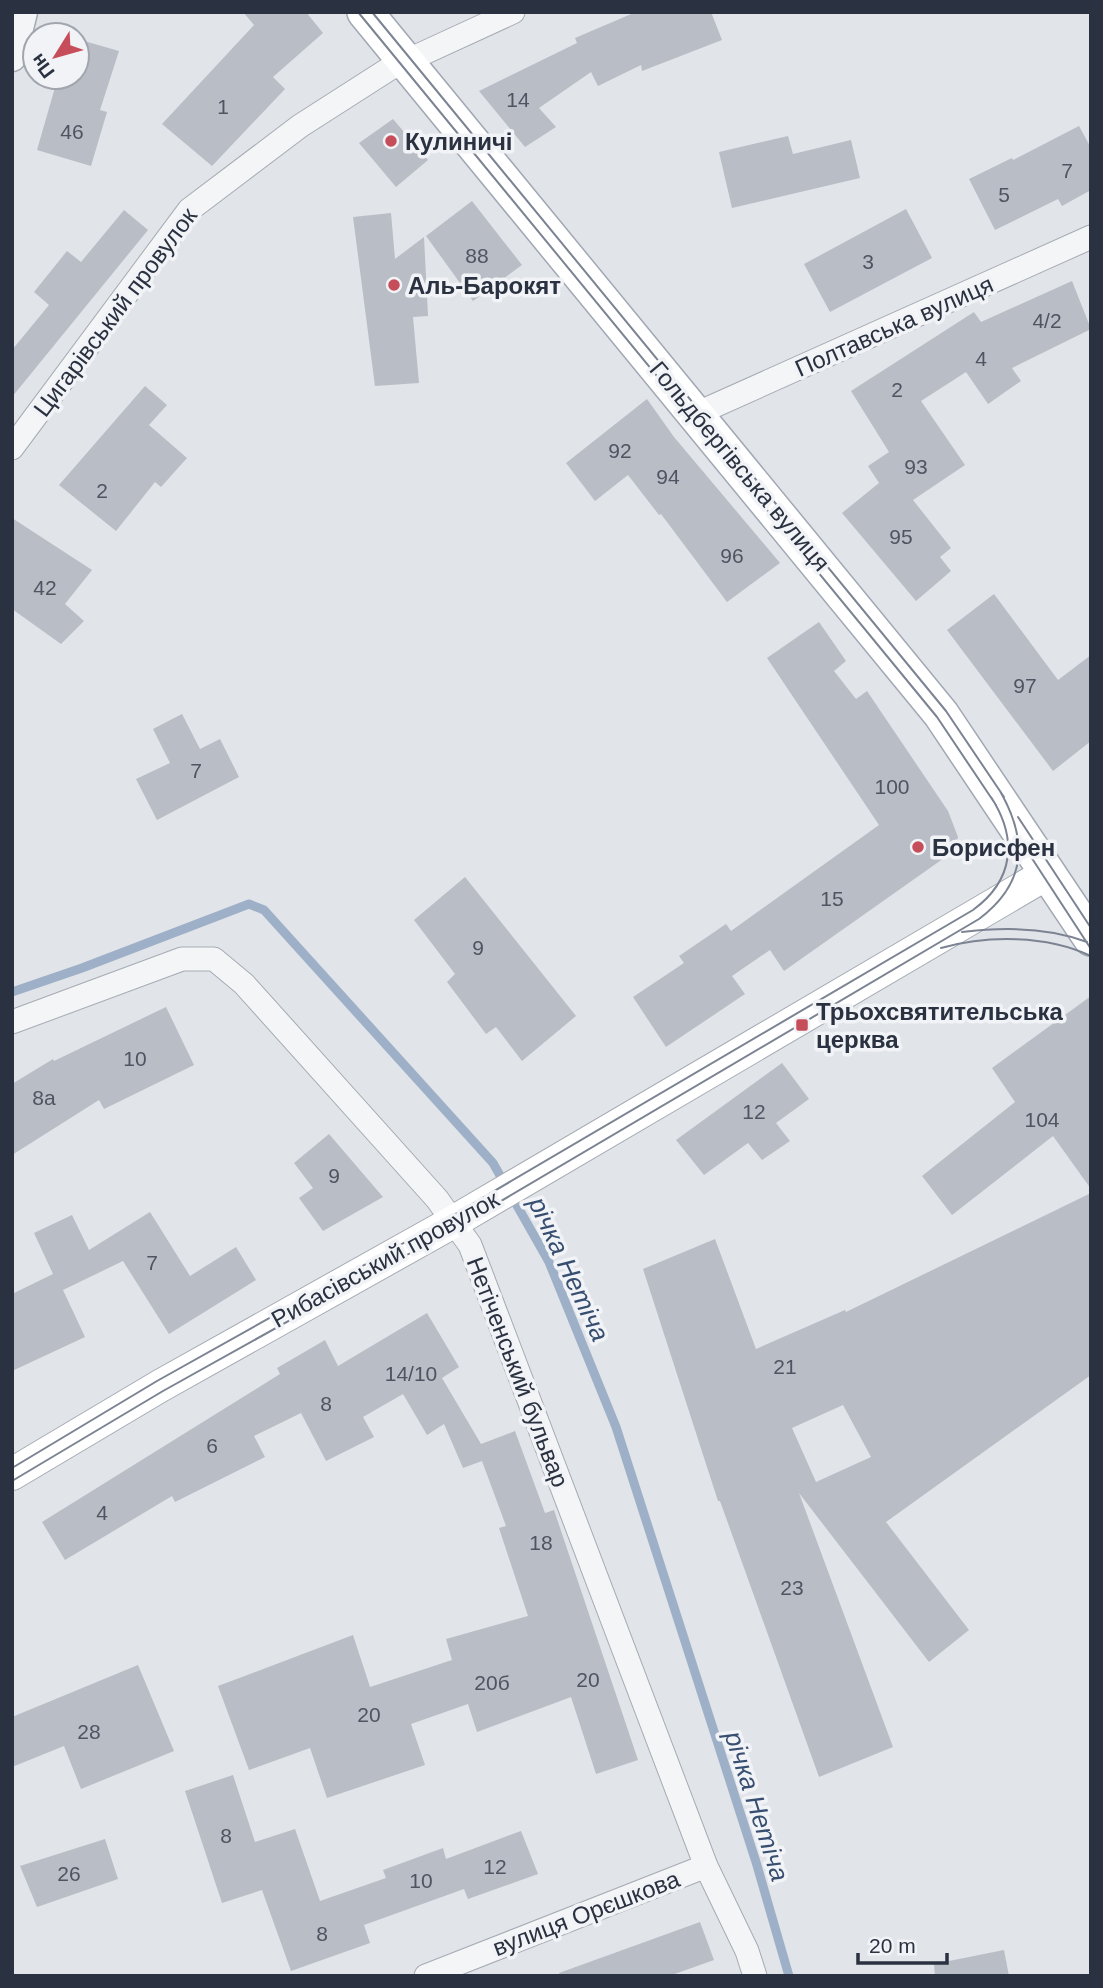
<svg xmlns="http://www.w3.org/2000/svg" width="1103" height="1988" viewBox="0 0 1103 1988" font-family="Helvetica,sans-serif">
<rect width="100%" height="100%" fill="#e1e4e9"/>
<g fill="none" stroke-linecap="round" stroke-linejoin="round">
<path stroke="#9eb0c7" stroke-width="9" d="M 12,992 L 82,968 L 249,904 L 264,910 L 493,1163 L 549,1262 L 616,1427 L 756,1862 L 789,1976"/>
</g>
<path fill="#b9bdc5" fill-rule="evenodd" d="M 243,12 L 306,12 L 323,33 L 273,77 L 285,89 L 212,166 L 162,124 L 254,25 Z
M 636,12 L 711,12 L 722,40 L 642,71 L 641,65 L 598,86 L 591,72 L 539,108 L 556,127 L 525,147 L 479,91 L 577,43 L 575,38 Z
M 77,39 L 119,51 L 100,110 L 107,112 L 91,166 L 37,150 L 58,77 L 77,77 Z
M 393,119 L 428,160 L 396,187 L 359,143 Z
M 1079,126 L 1091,148 L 1091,190 L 1062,206 L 1058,199 L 995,230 L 969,179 L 1012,158 L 1013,160 Z
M 788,136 L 793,154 L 851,140 L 860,178 L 732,208 L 719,152 Z
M 472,201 L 522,265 L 473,301 L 426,236 Z
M 906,209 L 932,258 L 830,312 L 804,264 Z
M 124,210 L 148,230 L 12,397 L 12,350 L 49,305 L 34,292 L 67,251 L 81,262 Z
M 391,213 L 395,259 L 424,237 L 428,316 L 413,317 L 419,383 L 375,386 L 353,217 Z
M 1072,281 L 1091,329 L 1012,368 L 1021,381 L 988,404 L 966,372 L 921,401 L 965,465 L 913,500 L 951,548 L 940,557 L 951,571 L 916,601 L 842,513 L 879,483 L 868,466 L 889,452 L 851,391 L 974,312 L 981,322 Z
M 145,386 L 167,405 L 149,425 L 187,458 L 161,487 L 155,482 L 116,531 L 59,485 Z
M 647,399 L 674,437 L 780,563 L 727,602 L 661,514 L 659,515 L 628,475 L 595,501 L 566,463 Z
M 12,518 L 92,570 L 65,604 L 84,621 L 61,644 L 12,609 Z
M 994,594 L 1058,680 L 1091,655 L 1091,741 L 1053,771 L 947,630 Z
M 819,622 L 846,661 L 834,671 L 856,699 L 867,691 L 948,811 L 958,837 L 954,851 L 784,971 L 770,950 L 732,976 L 745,994 L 666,1047 L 633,997 L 684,963 L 679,956 L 726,924 L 731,931 L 879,825 L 767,658 Z
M 182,714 L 200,749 L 220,739 L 239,777 L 157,820 L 136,779 L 170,763 L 153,729 Z
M 465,877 L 576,1016 L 522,1061 L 496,1027 L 486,1034 L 447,982 L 455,974 L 414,920 Z
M 1091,996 L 1091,1189 L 1053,1136 L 952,1215 L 922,1176 L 1015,1102 L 992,1068 Z
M 166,1007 L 194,1065 L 104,1109 L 99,1100 L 12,1155 L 12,1084 L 53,1059 L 54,1061 Z
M 782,1063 L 809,1099 L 776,1123 L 790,1141 L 762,1160 L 748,1143 L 704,1175 L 676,1140 Z
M 329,1134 L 383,1197 L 323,1231 L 299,1198 L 313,1188 L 294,1163 Z
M 1091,1193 L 1091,1375 L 886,1522 L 969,1630 L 929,1662 L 799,1493 L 893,1747 L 819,1777 L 720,1501 L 718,1501 L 643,1269 L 715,1239 L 756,1349 L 845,1310 L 846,1312 ZM 843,1405 L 871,1457 L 816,1482 L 792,1428 Z
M 150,1212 L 190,1276 L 236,1247 L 256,1280 L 169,1334 L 123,1261 L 63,1290 L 85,1337 L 12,1371 L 12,1294 L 53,1274 L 34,1233 L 72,1215 L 89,1250 Z
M 427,1313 L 459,1367 L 442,1378 L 481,1444 L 515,1431 L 545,1513 L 554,1510 L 638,1760 L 596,1774 L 571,1697 L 477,1732 L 468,1704 L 411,1724 L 425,1765 L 327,1798 L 310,1748 L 249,1770 L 218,1686 L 353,1635 L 370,1687 L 452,1660 L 446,1639 L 528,1616 L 499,1528 L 506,1526 L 482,1461 L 463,1468 L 444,1424 L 427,1435 L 403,1394 L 363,1417 L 374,1437 L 326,1461 L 301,1413 L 254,1436 L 265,1457 L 175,1502 L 172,1496 L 65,1560 L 42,1522 L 280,1374 L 277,1368 L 325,1340 L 338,1366 Z
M 138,1665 L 174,1751 L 81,1789 L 64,1746 L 12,1767 L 12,1717 Z
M 233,1775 L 255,1842 L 295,1829 L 320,1901 L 386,1878 L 383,1870 L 443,1848 L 446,1859 L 521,1831 L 538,1874 L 468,1899 L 464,1889 L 364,1925 L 370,1943 L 291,1971 L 262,1890 L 222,1903 L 185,1791 Z
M 105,1839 L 118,1879 L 37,1907 L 20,1866 Z
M 700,1922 L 714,1960 L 669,1976 L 560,1976 L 559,1973 Z
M 1004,1950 L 1009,1976 L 935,1976 L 934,1964 Z"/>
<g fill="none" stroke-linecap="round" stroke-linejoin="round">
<g stroke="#a6abb3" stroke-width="25">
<path id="minor" d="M 696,414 L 1091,237
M 12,448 L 189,210 L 300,126 L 389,69 L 513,12
M 12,1022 L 182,959 L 214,959 L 244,984 L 437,1199 L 470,1245 L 706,1866 L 747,1951 L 755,1976
M 426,1976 L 706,1866"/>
</g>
<g stroke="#a6abb3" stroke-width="31">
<path id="tertiary" d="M 12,57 L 23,12"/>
</g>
<g stroke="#a6abb3" stroke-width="34">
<path id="secondary" d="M 12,1474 L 160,1386 L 453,1222 L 1048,873"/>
</g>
<g stroke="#a1a8b4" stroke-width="38">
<path id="primary" d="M 365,12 L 941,714 L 1091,938"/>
</g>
<use href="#minor" stroke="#f4f5f7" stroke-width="23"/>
<use href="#tertiary" stroke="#f4f5f7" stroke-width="28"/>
<use href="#secondary" stroke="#fff" stroke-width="32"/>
<use href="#primary" stroke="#fff" stroke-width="35"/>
<path stroke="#7c8392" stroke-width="2" d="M 358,12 L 937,717 L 996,805
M 372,12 L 946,711 L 1004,797
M 1018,817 L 1091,928
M 1020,840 L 1091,949
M 962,932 C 1003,927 1048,927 1087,942
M 941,948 C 988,935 1046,935 1091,956
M 12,1468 L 157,1381 L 450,1217 L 973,910 C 1014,880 1018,839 991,797
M 12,1481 L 163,1391 L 457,1227 L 979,919 C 1027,883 1028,840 1000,791"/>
</g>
<g fill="#c64e5a" stroke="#f1f3f6" stroke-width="2.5">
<circle cx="391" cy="141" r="7"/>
<circle cx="394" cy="285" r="7"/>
<circle cx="918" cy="847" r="7"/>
<rect x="795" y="1018" width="14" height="14" rx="3.5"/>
</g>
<g text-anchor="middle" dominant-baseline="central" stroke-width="7" stroke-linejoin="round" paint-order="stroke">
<g font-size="21" fill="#4e5461">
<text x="518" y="99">14</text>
<text x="223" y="106">1</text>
<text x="72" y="131">46</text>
<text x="1067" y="170">7</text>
<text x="1004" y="194">5</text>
<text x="477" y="255">88</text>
<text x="868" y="261">3</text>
<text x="1047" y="320">4/2</text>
<text x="981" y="358">4</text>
<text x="897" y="389">2</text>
<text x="620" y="450">92</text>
<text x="916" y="466">93</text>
<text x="668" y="476">94</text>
<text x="102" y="490">2</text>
<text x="901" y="536">95</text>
<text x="732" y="555">96</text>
<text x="45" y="587">42</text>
<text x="1025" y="685">97</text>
<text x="196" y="770">7</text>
<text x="892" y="786">100</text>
<text x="832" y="898">15</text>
<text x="478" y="947">9</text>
<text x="135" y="1058">10</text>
<text x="44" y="1097">8а</text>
<text x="754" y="1111">12</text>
<text x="1042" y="1119">104</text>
<text x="334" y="1175">9</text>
<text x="152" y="1262">7</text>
<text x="785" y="1366">21</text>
<text x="411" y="1373">14/10</text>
<text x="326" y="1403">8</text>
<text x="212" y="1445">6</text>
<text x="102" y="1512">4</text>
<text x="541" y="1542">18</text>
<text x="792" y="1587">23</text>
<text x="588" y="1679">20</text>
<text x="492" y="1682">20б</text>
<text x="369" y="1714">20</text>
<text x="89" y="1731">28</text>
<text x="226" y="1835">8</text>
<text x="495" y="1866">12</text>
<text x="69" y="1873">26</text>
<text x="421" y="1880">10</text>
<text x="322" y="1933">8</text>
</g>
<g font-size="24" font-weight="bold" fill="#2a3140" stroke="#f1f3f6" text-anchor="start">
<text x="405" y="141">Кулиничі</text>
<text x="408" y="285">Аль-Барокят</text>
<text x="932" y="847">Борисфен</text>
<text x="816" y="1011">Трьохсвятительська<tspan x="816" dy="28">церква</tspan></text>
</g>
<g font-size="24" fill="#2a3140" stroke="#f1f3f6">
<text transform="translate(115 312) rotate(-53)">Цигарівський провулок</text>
<text transform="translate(894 326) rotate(-24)">Полтавська вулиця</text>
<text transform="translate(740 466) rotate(50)">Гольдбергівська вулиця</text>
<text transform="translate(385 1259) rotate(-29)">Рибасівський провулок</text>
<text transform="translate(518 1372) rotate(69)">Нетіченський бульвар</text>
<text transform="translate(586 1913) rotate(-21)">вулиця Орєшкова</text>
</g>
<g font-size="26" font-style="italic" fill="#374e71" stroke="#f1f3f6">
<text transform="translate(569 1269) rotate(65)">річка Нетіча</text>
<text transform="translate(757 1806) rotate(72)">річка Нетіча</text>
</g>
</g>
<rect width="1103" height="1988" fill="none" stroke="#2a3140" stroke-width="28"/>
<g transform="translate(56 56) rotate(233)"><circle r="33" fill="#f1f3f6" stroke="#a1a5ad" stroke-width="2"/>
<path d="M0-5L12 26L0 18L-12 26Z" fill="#c64e5a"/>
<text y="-10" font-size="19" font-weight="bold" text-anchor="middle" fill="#2a3140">Пн</text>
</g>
<path d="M858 1953v10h89v-10" fill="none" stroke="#2a3140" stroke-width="3.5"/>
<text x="869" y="1953" font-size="21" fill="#2a3140" stroke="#f1f3f6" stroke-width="5" paint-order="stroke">20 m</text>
</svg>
